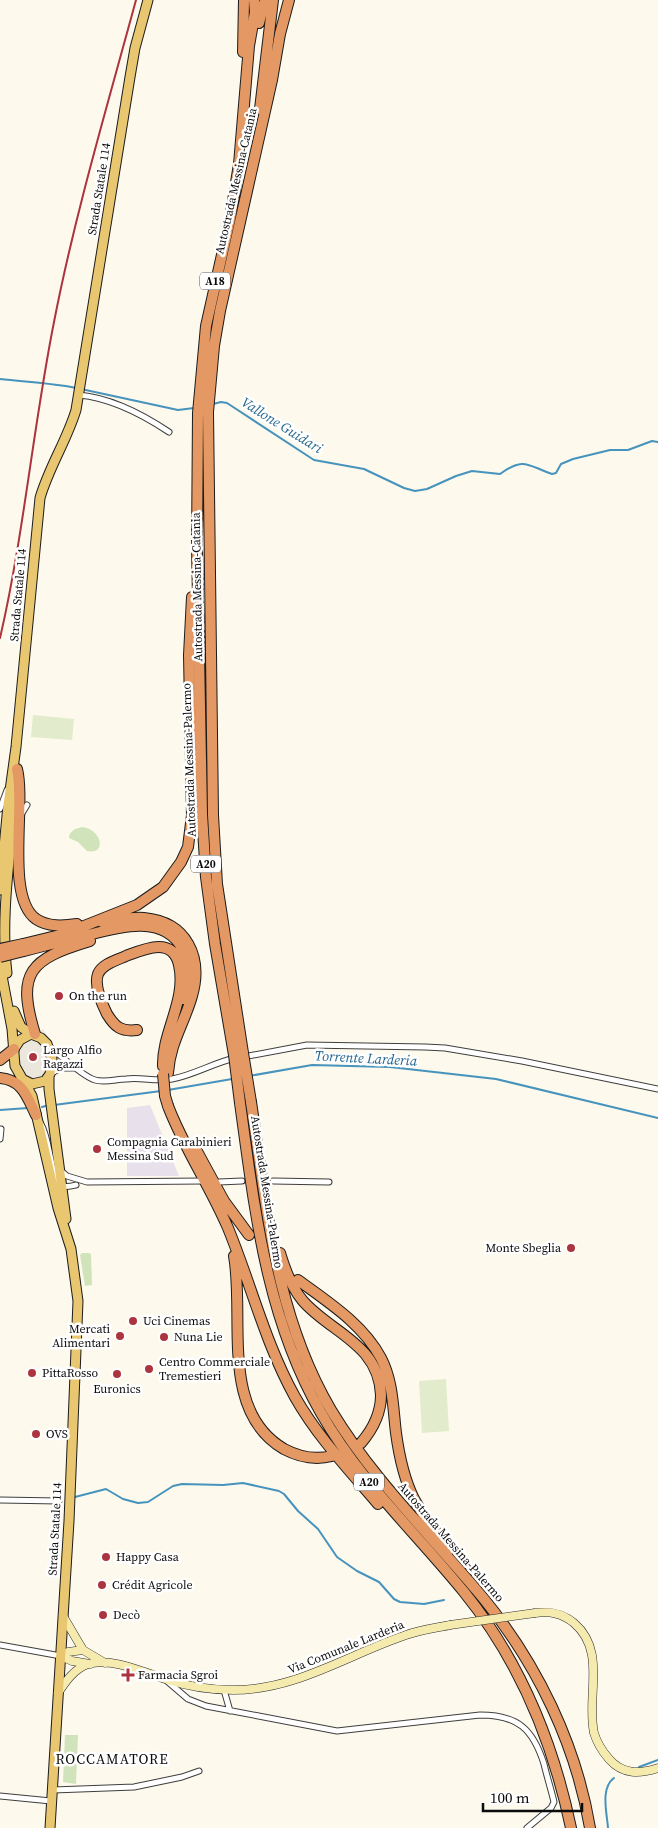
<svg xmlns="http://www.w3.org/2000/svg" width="658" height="1828" viewBox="0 0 658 1828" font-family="'Source Serif 4',serif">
<rect width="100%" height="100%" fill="#fdf9ec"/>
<path fill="#e8e0ea" d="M 150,1105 L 179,1176 L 127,1176 L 127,1108 Z"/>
<path fill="#d1e3ba" d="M 83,827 C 102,830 107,855 87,851 L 78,842 L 69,838 C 69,831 76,828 83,827 Z
M 82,1253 L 89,1253 L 91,1254 L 92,1285 L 85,1286 L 80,1255 Z
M 65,1735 L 78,1735 L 76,1784 L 63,1782 Z"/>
<path fill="#e2ebcb" d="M 33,715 L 74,719 L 72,740 L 31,737 Z
M 446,1379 L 449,1431 L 422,1433 L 419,1381 Z"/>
<path fill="#ebe7dc" d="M 43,1029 L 51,1042 L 55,1056 L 56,1067 L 54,1076 L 49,1081 L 40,1087 L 16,1078 L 12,1071 L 10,1059 L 11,1048 L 19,1036 L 26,1031 L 38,1032 Z"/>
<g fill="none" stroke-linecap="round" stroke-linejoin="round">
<path stroke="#4693bd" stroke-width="2" d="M 0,379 C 26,382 51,383 77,388
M 81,389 L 178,410 L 194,408
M 213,404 L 221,402 L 227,403 L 314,460 L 364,469 L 404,488 L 415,491 L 427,489 L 456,476 L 472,471 L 500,474 C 525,456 528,466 552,474 L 556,473 L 561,464 L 573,459 L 610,450 L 628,450 L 652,441 L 658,442
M 249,1076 L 312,1065 L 390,1067 L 496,1079 L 658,1118
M 168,1090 L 232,1079
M 54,1105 L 161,1091
M 42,1107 L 49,1105
M 0,1110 L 28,1108
M 75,1497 L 106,1489 L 123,1499 L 138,1503 L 148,1502 L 173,1486 L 182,1484 L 223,1485 L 243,1483 L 279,1491 L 284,1494 L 298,1511 L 318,1529 L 337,1557 L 357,1571 L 379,1582 L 394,1599 L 400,1602 L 424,1604 L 444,1600
M 639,1767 L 658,1760
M 608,1828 C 607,1813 600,1788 614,1778"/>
<path stroke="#d9d5ca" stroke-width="5" stroke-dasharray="5 2.5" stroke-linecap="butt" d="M 242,1181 L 273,1181"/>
<g stroke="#3e3e3e" stroke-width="7">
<path id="street" d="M 79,395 C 112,398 142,414 169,432
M 0,809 L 7,790
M 21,815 L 27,805
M 49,1046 C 60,1055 82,1076 95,1080 C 105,1083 117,1079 126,1079 C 142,1077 156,1082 172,1079 C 194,1075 213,1063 235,1058
M 243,1057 L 307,1045 L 425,1047 L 445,1048 L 522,1061 L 658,1089
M 50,1074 L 61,1068 L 76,1068
M 41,1124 C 50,1139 50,1175 61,1185 C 65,1188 72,1186 76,1185
M 0,1139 L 1,1129
M 61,1171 L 67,1176 L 87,1182 L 203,1181
M 273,1181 L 329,1182
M 219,1182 L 242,1181
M 0,1500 L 59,1501
M 0,1645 L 61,1656
M 167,1681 L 188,1699 L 206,1706 L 337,1731 L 480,1715 C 518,1715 533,1729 544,1764 C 547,1777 551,1789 554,1802 L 551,1808 L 527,1828
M 224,1690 L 230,1711
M 53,1790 L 134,1787 L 182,1777 L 199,1771
M 0,1796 L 51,1801"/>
</g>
<g stroke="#2d2d2d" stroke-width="9">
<path id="secondary" d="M 535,1613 C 550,1611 562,1613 574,1623 C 607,1651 586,1696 594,1733 C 597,1743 602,1751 609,1759 C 623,1775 640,1774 658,1768
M 63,1616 L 83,1650 L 105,1663
M 61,1656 L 72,1661 L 90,1664
M 61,1656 L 68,1652 L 83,1650
M 58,1693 C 66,1681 74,1669 88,1664 C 111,1657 143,1672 165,1679 C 186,1686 211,1690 233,1690 C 296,1690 347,1655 406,1635 C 420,1630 435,1628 450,1625"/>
</g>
<g stroke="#1c1c1c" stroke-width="11">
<path id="primary" d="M 0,890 L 8,805 L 16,747 L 40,498 C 49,467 67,440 76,410 L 130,77 L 135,48 L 148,0
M 0,965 L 12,1029 L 15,1066 L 32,1096 L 58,1208 L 71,1249 L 78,1301 L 69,1521 L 50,1828
M 7,973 C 0,915 11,853 15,795
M 14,1011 L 21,1027 L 31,1034 L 41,1038 L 47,1044 L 52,1059 L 50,1074 L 45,1081 L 32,1084 L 24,1080
M 14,1049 L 20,1040 L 31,1034
M 49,1076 L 49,1089 L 66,1219"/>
</g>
<g stroke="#1c1c1c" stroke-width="12">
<path id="highway" d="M 259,23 L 265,0
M 243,52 L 244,0
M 260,109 L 273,0
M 17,769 C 26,806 5,897 36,919 C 48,927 63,926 77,924
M 102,922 C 116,920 130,917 144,918 C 187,922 203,957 192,996 C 184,1024 170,1043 168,1073
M 23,944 L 64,934 L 137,905 L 163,887 L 181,862 L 188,847 L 192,815 L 189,655 L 192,597
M 24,951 C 43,946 62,941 81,937 C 112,929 164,911 183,950 C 191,965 188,983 183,999
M 137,1030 C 121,1032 115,1027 107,1014 C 102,1004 94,985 98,974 C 102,964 117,960 126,956 C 144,949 173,936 179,965 C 187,1000 162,1032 163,1066
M 35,1034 C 16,972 30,959 90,941
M 243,1053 L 217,884 L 213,815 L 208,412 L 214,346 L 220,311 L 272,80 L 280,34 L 289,0
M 234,1055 L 215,944 L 206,877 L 202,814 L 197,546 L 198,413 L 206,326 L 230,219 L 239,164 L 249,46 L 255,12 L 254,0
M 0,1060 L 14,1049
M 0,1078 C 23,1080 27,1097 36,1115
M 251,1102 C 267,1208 275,1315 331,1410 C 373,1480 432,1536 484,1599 C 537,1664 576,1744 590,1828
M 240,1103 C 255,1211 266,1317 321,1413 C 359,1480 416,1533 464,1592 C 520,1661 553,1742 571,1828
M 168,1106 C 184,1148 210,1186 228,1228 C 251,1284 265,1343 295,1397 C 317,1436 349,1470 378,1504
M 193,1144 L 224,1201 L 249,1235
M 280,1253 C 285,1270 291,1287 303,1301 C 331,1333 379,1344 381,1395 C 381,1414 373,1429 361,1443
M 234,1256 C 245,1317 219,1411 284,1449 C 299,1457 316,1460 332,1456
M 298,1280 C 328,1302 363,1324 381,1358 C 393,1381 393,1408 396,1433 C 399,1455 404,1479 414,1499 C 424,1517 437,1534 450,1549"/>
</g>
<use href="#street" stroke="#fff" stroke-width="5"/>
<use href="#secondary" stroke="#f6ebae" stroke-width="8"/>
<use href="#primary" stroke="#e9c670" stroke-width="9"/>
<use href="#highway" stroke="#e49863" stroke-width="10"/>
<path stroke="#ab343f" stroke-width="2" d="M 0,638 C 24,534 33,427 54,322 C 75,214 107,107 136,0"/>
<g stroke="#2d2d2d" stroke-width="9" stroke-linecap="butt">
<path id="secondary-bridge" d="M 450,1625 L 535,1613"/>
</g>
<g stroke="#1c1c1c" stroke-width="12" stroke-linecap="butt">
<path id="highway-bridge" d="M 0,949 L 23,944
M 0,957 L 24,951
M 243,1053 L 251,1102
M 234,1055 L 240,1103
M 163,1074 L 165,1096 L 168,1106"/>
</g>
<use href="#secondary-bridge" stroke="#f6ebae" stroke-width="8"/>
<use href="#highway-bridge" stroke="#e49863" stroke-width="10"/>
</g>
<g fill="#ab343f" stroke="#fff" stroke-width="2">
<circle cx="59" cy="996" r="5"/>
<circle cx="33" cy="1057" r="5"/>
<circle cx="97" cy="1149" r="5"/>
<circle cx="571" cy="1248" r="5"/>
<circle cx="133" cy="1321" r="5"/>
<circle cx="120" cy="1336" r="5"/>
<circle cx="164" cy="1337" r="5"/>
<circle cx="149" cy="1369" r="5"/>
<circle cx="32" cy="1373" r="5"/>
<circle cx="117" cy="1374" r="5"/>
<circle cx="36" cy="1434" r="5"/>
<circle cx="106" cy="1557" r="5"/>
<circle cx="102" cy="1585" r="5"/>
<circle cx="103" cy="1615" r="5"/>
<path d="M125.5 1667.5h5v5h5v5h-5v5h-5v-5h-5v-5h5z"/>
</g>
<g text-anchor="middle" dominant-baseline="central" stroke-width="5" stroke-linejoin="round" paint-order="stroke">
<g fill="#fff" stroke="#545454" stroke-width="1">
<rect x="200" y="272.5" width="30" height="17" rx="4"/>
<rect x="191" y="855.5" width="30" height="17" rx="4"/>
<rect x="354" y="1473.5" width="30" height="17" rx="4"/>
</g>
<g font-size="11" font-weight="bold" fill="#0b0b0b">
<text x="215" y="281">A18</text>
<text x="206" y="864">A20</text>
<text x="369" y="1482">A20</text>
</g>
<g font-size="12" fill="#0b0b0b" stroke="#fff">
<text transform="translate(236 181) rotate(-77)">Autostrada Messina-Catania</text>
<text transform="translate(99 189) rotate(-81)">Strada Statale 114</text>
<text transform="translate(197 587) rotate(-91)">Autostrada Messina-Catania</text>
<text transform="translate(18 595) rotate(-85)">Strada Statale 114</text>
<text transform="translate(189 760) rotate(-92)">Autostrada Messina-Palermo</text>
<text transform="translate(267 1192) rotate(81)">Autostrada Messina-Palermo</text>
<text transform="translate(55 1529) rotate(-87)">Strada Statale 114</text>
<text transform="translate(451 1542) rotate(49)">Autostrada Messina-Palermo</text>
<text transform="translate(346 1647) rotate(-22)">Via Comunale Larderia</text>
</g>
<g font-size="12" fill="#0b0b0b" stroke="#fff" text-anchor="start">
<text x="69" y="996">On the run</text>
<text x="43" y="1050">Largo Alfio<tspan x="43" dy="14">Ragazzi</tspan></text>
<text x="107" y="1142">Compagnia Carabinieri<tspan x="107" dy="14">Messina Sud</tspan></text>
<text x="561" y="1248" text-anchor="end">Monte Sbeglia</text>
<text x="143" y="1321">Uci Cinemas</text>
<text x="110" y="1329" text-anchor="end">Mercati<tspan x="110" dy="14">Alimentari</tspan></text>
<text x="174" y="1337">Nuna Lie</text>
<text x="159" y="1362">Centro Commerciale<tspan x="159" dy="14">Tremestieri</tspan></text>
<text x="42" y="1373">PittaRosso</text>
<text x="117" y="1389" text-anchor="middle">Euronics</text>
<text x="46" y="1434">OVS</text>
<text x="116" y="1557">Happy Casa</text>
<text x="112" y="1585">Crédit Agricole</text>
<text x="113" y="1615">Decò</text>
<text x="138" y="1675">Farmacia Sgroi</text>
</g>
<g font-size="14" font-style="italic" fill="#24658e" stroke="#fff">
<text transform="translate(282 425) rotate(32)">Vallone Guidari</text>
<text transform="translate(366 1058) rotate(3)">Torrente Larderia</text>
</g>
<g font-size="14" letter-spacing="1" fill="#0b0b0b" stroke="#fff">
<text x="112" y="1759">ROCCAMATORE</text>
</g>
</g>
<path d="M483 1803v8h99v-8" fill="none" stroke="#0b0b0b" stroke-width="2.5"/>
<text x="490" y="1803" font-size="15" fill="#0b0b0b" stroke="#ffffff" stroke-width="4" paint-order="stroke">100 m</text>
</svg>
